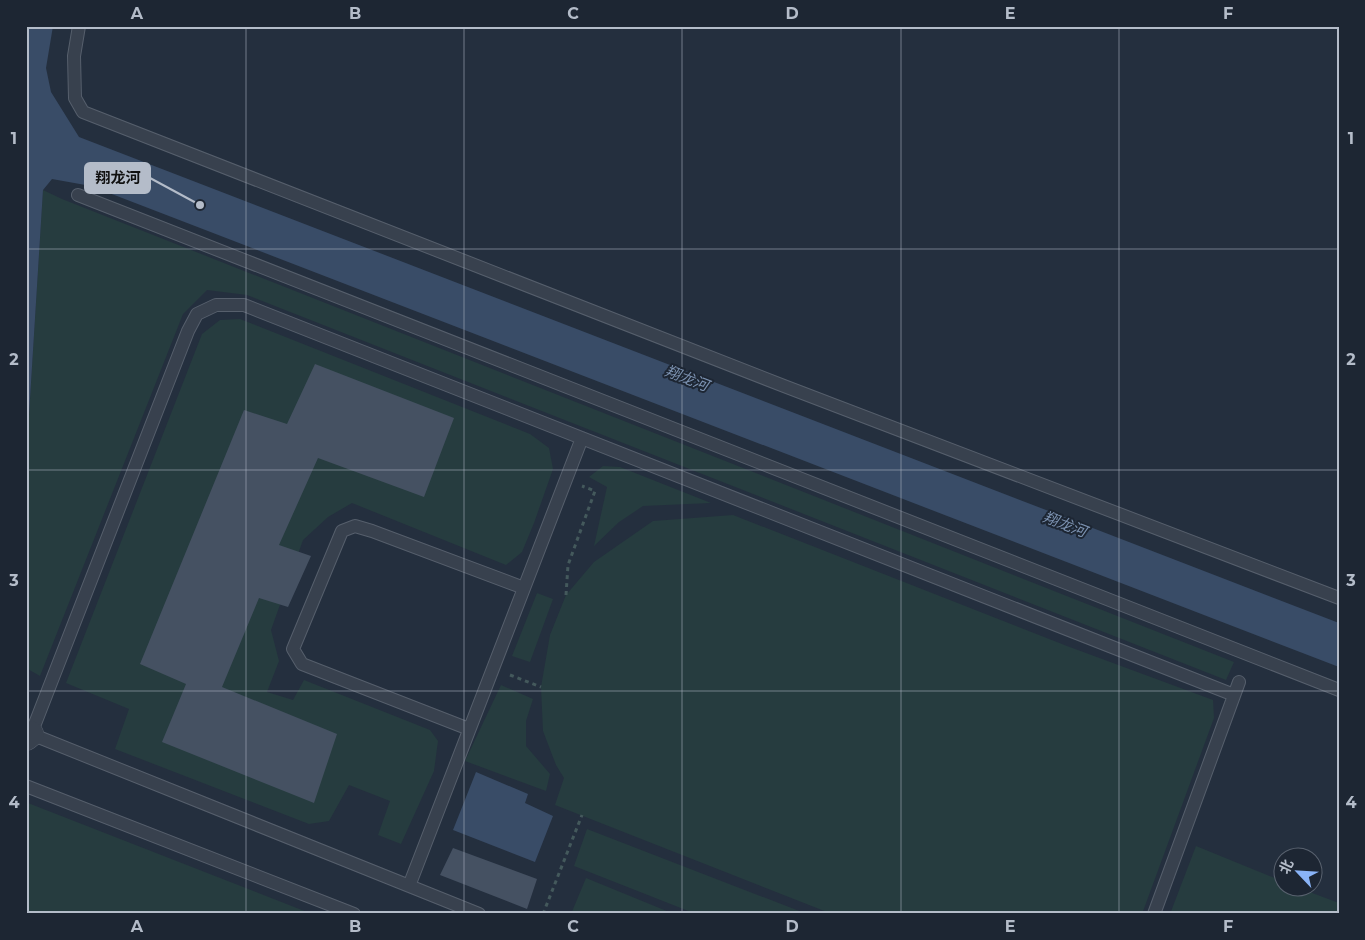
<svg xmlns="http://www.w3.org/2000/svg" width="1365" height="940" viewBox="0 0 1365 940" font-family="Montserrat,'Noto Sans SC',sans-serif">
<rect width="100%" height="100%" fill="#242f3e"/>
<path fill="#263c3f" d="M 43,190 L 62,199 L 1234,662 L 1226,680 L 247,295 L 207,290 L 183,314 L 40,676 L 26,668 L 26,463 Z
M 240,319 L 530,434 L 549,448 L 553,469 L 534,523 L 522,552 L 506,565 L 352,503 L 328,517 L 303,540 L 271,630 L 279,661 L 267,692 L 293,700 L 304,680 L 430,730 L 438,741 L 434,771 L 401,844 L 378,835 L 390,801 L 349,785 L 329,821 L 309,824 L 115,749 L 129,709 L 66,683 L 202,334 L 220,320 Z
M 603,466 L 620,467 L 711,503 L 643,506 L 619,522 L 594,546 L 607,487 L 589,477 Z
M 733,515 L 1067,646 L 1213,700 L 1214,718 L 1142,914 L 832,914 L 555,805 L 564,778 L 556,765 L 543,731 L 541,687 L 550,635 L 566,595 L 594,562 L 653,521 Z
M 537,593 L 553,599 L 530,662 L 512,656 Z
M 501,685 L 533,699 L 526,721 L 526,746 L 550,774 L 546,791 L 465,761 Z
M 28,803 L 312,914 L 26,914 L 26,809 Z
M 587,829 L 807,914 L 696,914 L 574,866 Z
M 1196,846 L 1282,881 L 1282,888 L 1299,888 L 1339,903 L 1339,914 L 1170,914 Z
M 586,878 L 674,914 L 571,914 Z"/>
<path fill="#394c67" d="M 26,26 L 53,26 L 46,68 L 51,92 L 79,137 L 1339,623 L 1339,667 L 91,186 L 52,179 L 43,190 L 26,463 Z
M 476,772 L 528,794 L 525,803 L 553,816 L 535,862 L 453,830 Z"/>
<path fill="#455162" d="M 315,364 L 454,418 L 424,497 L 318,458 L 279,545 L 311,556 L 288,607 L 259,598 L 222,687 L 337,734 L 314,803 L 162,742 L 186,684 L 140,664 L 244,410 L 287,424 Z
M 453,848 L 537,879 L 527,909 L 440,875 Z"/>
<g fill="none" stroke-linecap="round" stroke-linejoin="round">
<g stroke="#565f6c" stroke-width="14">
<path id="lane" d="M 79,26 L 74,56 L 75,98 L 83,112 L 784,386 L 1339,598
M 78,195 L 1339,690
M 469,729 L 302,664 L 293,649 L 342,531 L 355,526 L 372,531 L 524,588
M 26,786 L 354,914
M 409,886 L 582,438
M 479,914 L 31,734 L 188,331 L 197,314 L 216,305 L 244,305 L 1234,695
M 1154,914 L 1239,682"/>
</g>
<g stroke="#565f6c" stroke-width="26">
<path id="street" d="M 26,738 L 31,734"/>
</g>
<path stroke="#44595c" stroke-width="3" stroke-dasharray="4 4" stroke-linecap="butt" d="M 566,595 L 568,565 L 595,491 L 582,486
M 510,675 L 541,687
M 543,914 L 582,815"/>
<use href="#lane" stroke="#38414e" stroke-width="12"/>
<use href="#street" stroke="#38414e" stroke-width="25"/>
</g>
<path fill="none" stroke="#b4bcc9" stroke-width="1" stroke-opacity="0.55" d="M 246,26 L 246,914M 464,26 L 464,914M 682,26 L 682,914M 901,26 L 901,914M 1119,26 L 1119,914M 26,249 L 1339,249M 26,470 L 1339,470M 26,691 L 1339,691"/>
<g text-anchor="middle" dominant-baseline="central" stroke-width="4" stroke-linejoin="round" paint-order="stroke">
<g font-size="15" font-style="italic" fill="#7c92b1" stroke="#1d2633">
<text transform="translate(687 378) rotate(21)">翔龙河</text>
<text transform="translate(1065 524) rotate(21)">翔龙河</text>
</g>
</g>
<path fill="none" stroke="#b4bcc9" stroke-width="2" d="M200 205L150 178"/>
<circle fill="#b4bcc9" stroke="#1d2633" stroke-width="2" cx="200" cy="205" r="5"/>
<rect fill="#b4bcc9" stroke="#b4bcc9" stroke-width="2" x="85" y="163" width="65" height="30" rx="5"/>
<g font-size="15" text-anchor="middle" font-weight="bold" fill="#111">
<text x="118" y="183">翔龙河</text>
</g>
<rect width="1365" height="940" fill="none" stroke="#1d2633" stroke-width="55"/>
<g transform="translate(1298 872) rotate(295)"><circle r="24" fill="#1d2633" stroke="#59626f"/>
<path d="M0-4L9 19L0 12L-9 19Z" fill="#8ab4f8"/>
<text y="-8" font-size="14" font-weight="bold" text-anchor="middle" fill="#b4bcc9">北</text>
</g>
<rect x="28" y="28" width="1310" height="884" fill="none" stroke="#b4bcc9" stroke-width="2"/>
<g font-size="16" text-anchor="middle" font-weight="bold" fill="#b4bcc9">
<text x="137" y="19">A</text>
<text x="355" y="19">B</text>
<text x="573" y="19">C</text>
<text x="792" y="19">D</text>
<text x="1010" y="19">E</text>
<text x="1228" y="19">F</text>
<text x="14" y="144">1</text>
<text x="1351" y="144">1</text>
<text x="14" y="365">2</text>
<text x="1351" y="365">2</text>
<text x="14" y="586">3</text>
<text x="1351" y="586">3</text>
<text x="14" y="808">4</text>
<text x="1351" y="808">4</text>
<text x="137" y="932">A</text>
<text x="355" y="932">B</text>
<text x="573" y="932">C</text>
<text x="792" y="932">D</text>
<text x="1010" y="932">E</text>
<text x="1228" y="932">F</text>
</g>
</svg>
